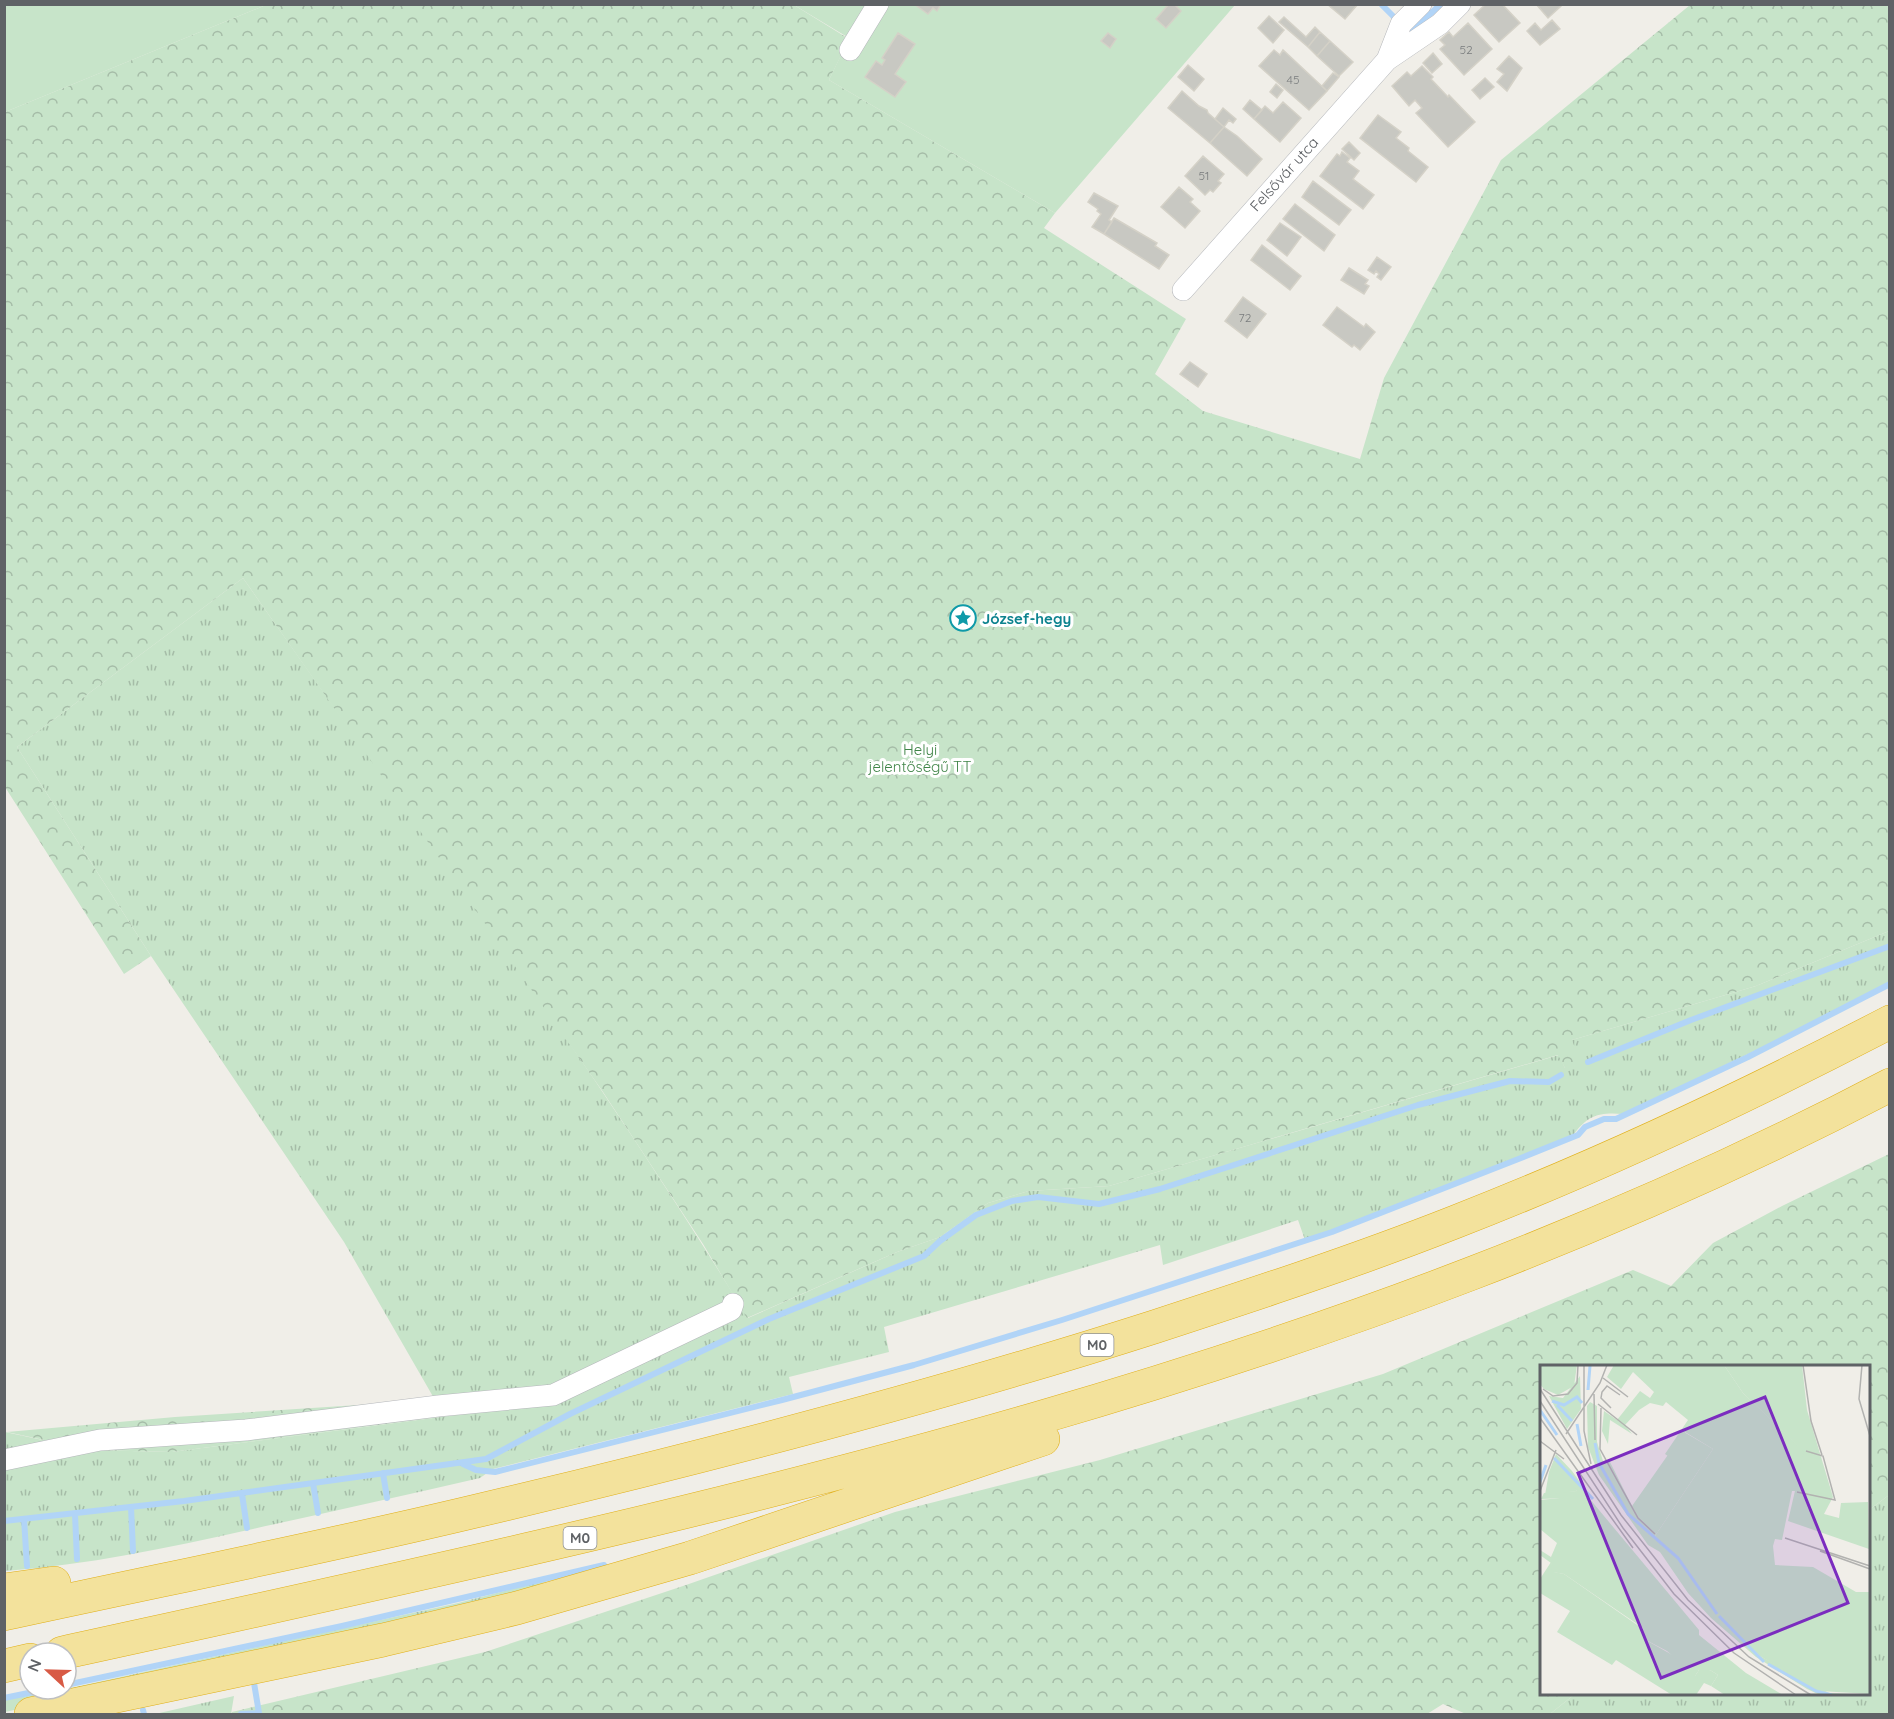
<svg xmlns="http://www.w3.org/2000/svg" width="1894" height="1719" viewBox="0 0 1894 1719" font-family="Quicksand,sans-serif">
<defs>
<pattern id="grass-tufts" width="24" height="20" patternUnits="userSpaceOnUse" patternTransform="scale(1.5)"><rect width="24" height="20" fill="#c7e4c9"/><path d="M3 7l-1-3M5 7V3M7 7l1-3M15 17l-1-3M17 17v-4M19 17l1-3" fill="none" stroke="#a5bca7"/></pattern>
<pattern id="forest-crowns" width="20" height="18" patternUnits="userSpaceOnUse" patternTransform="scale(1.5)"><rect width="20" height="18" fill="#c7e4c9"/><path d="M2 6a3 3 0 1 1 6 0M12 15a3 3 0 1 1 6 0" fill="none" stroke="#a5bca7"/></pattern>
</defs>
<rect width="100%" height="100%" fill="#f0eee8"/>
<path fill="url(#grass-tufts)" d="M 243,578 C 414,822 592,1063 748,1318 L 897,1252 L 940,1237 L 988,1203 L 1029,1191 L 1109,1186 L 1559,1055 L 1565,1068 L 1572,1040 L 1756,986 L 1889,931 L 1889,982 L 1823,1018 L 1623,1114 C 1600,1112 1588,1115 1574,1134 L 1452,1185 L 1305,1240 L 1298,1220 L 1163,1265 L 1160,1245 L 884,1327 L 889,1352 L 789,1377 L 793,1394 L 493,1469 L 480,1478 C 403,1496 325,1513 248,1530 C 167,1548 87,1565 5,1571 L 5,1432 L 90,1450 L 172,1452 L 563,1401 L 435,1400 L 344,1242 L 151,956 L 17,747 Z
M 1889,1495 L 1889,1714 L 1550,1714 L 1575,1694 L 1868,1694 L 1869,1510 Z
M 551,1579 L 535,1587 L 116,1688 L 5,1712 L 4,1700 L 66,1689 L 458,1603 Z
M 234,1696 L 231,1714 L 155,1714 Z"/>
<path fill="url(#forest-crowns)" d="M 266,5 L 794,5 L 849,39 L 829,80 L 1055,213 L 1044,228 L 1186,319 L 1155,374 L 1203,411 L 1360,459 L 1384,378 L 1501,160 L 1690,5 L 1889,5 L 1889,931 L 1756,986 L 1572,1040 L 1580,1062 L 1565,1068 L 1558,1055 L 1109,1186 L 1029,1191 L 988,1203 L 940,1237 L 897,1252 L 747,1318 L 703,1244 L 603,1092 L 243,578 L 17,747 L 151,956 L 124,974 L 5,787 L 5,112 Z
M 1889,1154 L 1889,1495 L 1869,1510 L 1868,1366 L 1542,1366 L 1542,1694 L 1575,1694 L 1550,1714 L 1466,1714 L 1443,1704 L 1427,1714 L 231,1714 L 232,1712 L 485,1652 L 686,1585 L 895,1512 L 1100,1460 L 1383,1374 L 1633,1270 L 1671,1286 L 1713,1243 L 1782,1206 Z
M 435,1400 L 569,1400 L 172,1452 L 90,1450 L 7,1432 L 175,1417 Z"/>
<path fill="#c7e4c9" d="M 5,4 L 266,4 L 266,5 L 5,112 Z
M 794,5 L 1235,5 L 1055,213 L 829,80 L 849,38 Z"/>
<g fill="none" stroke-linecap="round" stroke-linejoin="round">
<path stroke="#b1d4f7" stroke-width="6" d="M 1381,4 L 1396,19
M 1405,27 L 1408,30 L 1413,30 L 1441,4
M 1588,1062 L 1691,1020 L 1890,946
M 463,1464 L 476,1470 L 495,1472 L 782,1400 L 914,1365 L 1062,1320 L 1332,1232 L 1521,1158 L 1578,1135 L 1585,1127 L 1604,1119 L 1616,1119 L 1748,1057 L 1890,984
M 383,1473 L 387,1498
M 313,1483 L 318,1513
M 242,1494 L 247,1528
M 131,1507 L 133,1551
M 75,1514 L 77,1559
M 24,1519 L 27,1566
M 4,1521 L 184,1501 L 486,1459 L 570,1414 L 769,1319 L 924,1256 L 940,1241 L 976,1215 L 1012,1201 L 1038,1197 L 1099,1204 L 1160,1189 L 1418,1105 L 1510,1081 L 1549,1082 L 1561,1075
M 66,1685 L 342,1626 L 604,1565
M 4,1698 L 48,1689
M 143,1710 L 144,1714
M 241,1714 L 259,1713 L 254,1683"/>
</g>
<path fill="#c8c8c2" stroke="#d4d1c7" stroke-width="1.5" d="M 914,4 L 941,4 L 937,11 L 933,8 L 928,14 Z
M 1169,4 L 1174,4 L 1181,11 L 1166,28 L 1156,19 Z
M 1327,4 L 1358,4 L 1345,19 Z
M 1486,4 L 1502,4 L 1520,23 L 1499,42 L 1474,15 Z
M 1536,4 L 1560,4 L 1561,6 L 1548,18 Z
M 1269,16 L 1284,30 L 1273,43 L 1258,28 Z
M 1284,17 L 1306,37 L 1315,27 L 1320,32 L 1308,47 L 1279,22 Z
M 1552,20 L 1560,29 L 1540,45 L 1527,31 L 1535,23 L 1541,30 Z
M 1468,23 L 1492,49 L 1464,75 L 1440,49 L 1445,45 L 1440,40 L 1449,32 L 1453,37 Z
M 1320,32 L 1330,41 L 1317,56 L 1308,47 Z
M 898,33 L 915,44 L 895,74 L 906,82 L 895,97 L 865,77 L 876,61 L 882,65 L 885,60 L 882,58 Z
M 1108,33 L 1116,39 L 1110,48 L 1101,41 Z
M 1330,41 L 1353,62 L 1339,76 L 1317,56 Z
M 1274,50 L 1280,55 L 1283,50 L 1327,91 L 1309,110 L 1259,66 Z
M 1433,53 L 1442,64 L 1432,73 L 1423,63 Z
M 1509,56 L 1522,68 L 1507,91 L 1497,82 L 1504,74 L 1497,69 Z
M 1188,65 L 1204,79 L 1194,91 L 1178,77 Z
M 1422,66 L 1433,77 L 1431,79 L 1448,97 L 1449,95 L 1475,122 L 1448,147 L 1416,113 L 1422,108 L 1415,100 L 1409,106 L 1392,86 L 1407,72 L 1411,76 Z
M 1333,73 L 1339,77 L 1327,91 L 1322,86 Z
M 1485,78 L 1494,87 L 1480,99 L 1472,90 Z
M 1276,84 L 1283,90 L 1277,98 L 1270,92 Z
M 1182,91 L 1199,106 L 1207,110 L 1208,113 L 1224,127 L 1210,143 L 1168,108 Z
M 1250,100 L 1262,110 L 1254,119 L 1243,109 Z
M 1283,102 L 1301,118 L 1280,142 L 1254,119 L 1265,106 L 1273,113 Z
M 1223,108 L 1236,119 L 1233,123 L 1229,120 L 1224,127 L 1215,119 Z
M 1378,115 L 1401,132 L 1396,138 L 1409,148 L 1408,151 L 1428,167 L 1416,182 L 1360,138 Z
M 1224,127 L 1237,136 L 1262,159 L 1247,176 L 1210,143 Z
M 1349,142 L 1360,153 L 1354,160 L 1342,149 Z
M 1342,152 L 1350,158 L 1347,162 L 1359,171 L 1353,179 L 1374,195 L 1363,209 L 1320,176 L 1337,154 L 1340,156 Z
M 1203,156 L 1224,174 L 1218,181 L 1221,183 L 1213,192 L 1210,190 L 1205,195 L 1185,176 Z
M 1313,181 L 1351,210 L 1339,225 L 1302,197 Z
M 1179,187 L 1193,199 L 1190,202 L 1200,211 L 1185,228 L 1161,207 Z
M 1094,193 L 1118,206 L 1109,220 L 1112,222 L 1104,234 L 1092,227 L 1101,214 L 1097,211 L 1098,209 L 1088,202 Z
M 1295,204 L 1335,235 L 1324,251 L 1283,219 Z
M 1114,218 L 1157,243 L 1155,246 L 1169,255 L 1159,269 L 1104,234 Z
M 1280,223 L 1301,237 L 1287,256 L 1267,240 Z
M 1262,245 L 1301,276 L 1290,290 L 1251,260 Z
M 1377,257 L 1391,267 L 1381,280 L 1377,277 L 1379,274 L 1376,271 L 1374,274 L 1368,270 Z
M 1349,268 L 1368,280 L 1365,284 L 1369,286 L 1364,294 L 1341,280 Z
M 1243,297 L 1266,314 L 1247,338 L 1225,321 Z
M 1337,307 L 1364,327 L 1366,324 L 1375,332 L 1360,350 L 1354,345 L 1352,347 L 1323,325 Z
M 1190,362 L 1207,374 L 1198,387 L 1180,374 Z"/>
<g fill="none" stroke-linecap="round" stroke-linejoin="round">
<g stroke="#b5b7bb" stroke-width="22">
<path id="street" d="M 850,50 L 878,4
M 1387,60 L 1401,24 L 1421,4
M 1183,290 L 1387,60 L 1440,24 L 1460,4
M 4,1460 L 100,1440 L 246,1430 L 438,1406 L 553,1395 L 731,1310 L 733,1304"/>
</g>
<g stroke="#e0af18" stroke-width="34">
<path id="highway" d="M 4,1590 L 54,1583
M 4,1614 C 160,1580 317,1549 472,1512 C 701,1458 929,1399 1154,1327 C 1255,1294 1356,1261 1455,1222 C 1604,1164 1748,1096 1890,1022
M 62,1653 C 686,1516 1320,1385 1890,1085
M 4,1666 L 30,1660
M 31,1714 L 383,1640 L 517,1608 L 690,1558 L 1043,1439"/>
</g>
<use href="#street" stroke="#fff" stroke-width="21"/>
<use href="#highway" stroke="#f3e29c" stroke-width="33"/>
</g>
<defs>
<g id="sight-ring" transform="scale(1.35)"><circle r="9.5" fill="#fff" stroke="#0f9aa8" stroke-width="1.5"/><path d="M0-6L1.8-2.2L6-1.7L2.9 1.2L3.7 5.4L0 3.3L-3.7 5.4L-2.9 1.2L-6-1.7L-1.8-2.2Z" fill="#0f9aa8"/></g>
</defs>
<g fill-rule="evenodd">
<use href="#sight-ring" x="963" y="618"/>
</g>
<g text-anchor="middle" dominant-baseline="central" stroke-width="6" stroke-linejoin="round" paint-order="stroke">
<g font-size="12" fill="#797c7d">
<text x="1466" y="49">52</text>
<text x="1293" y="79">45</text>
<text x="1204" y="175">51</text>
<text x="1245" y="317">72</text>
</g>
<g fill="#fff" stroke="#8f9194" stroke-width="1.5">
<rect x="1080.5" y="1334" width="33" height="22" rx="4.5"/>
<rect x="563.5" y="1527" width="33" height="22" rx="4.5"/>
</g>
<g font-size="14" font-weight="bold" fill="#5f6266">
<text x="1097" y="1345">M0</text>
<text x="580" y="1538">M0</text>
</g>
<g font-size="15" fill="#5f6266" stroke="#fff">
<text transform="translate(1284 174) rotate(-48)">Felsővár utca</text>
</g>
<g font-size="15" font-weight="bold" fill="#0d838f" stroke="#fff" text-anchor="start">
<text x="982" y="618">József-hegy</text>
</g>
<g font-size="15" fill="#408548" stroke="#fff">
<text x="920" y="749">Helyi<tspan x="920" dy="17">jelentőségű TT</tspan></text>
</g>
</g>
<g transform="translate(1540 1365)">
<rect width="330" height="330" fill="#f0eee8"/>
<path d="M 0,0 L 37,0 L 34,21 L 18,30 L 4,24 L 0,19 ZM 40,11 L 41,44 L 27,64 L 9,31 L 23,33 ZM 50,37 L 57,41 L 57,77 L 63,96 L 69,95 L 92,141 L 144,67 L 173,84 L 115,171 L 138,192 L 179,248 L 220,291 L 289,328 L 330,330 L 280,330 L 267,324 L 216,292 L 171,253 L 148,228 L 120,187 L 108,180 L 59,110 L 48,82 L 47,41 ZM 16,89 L 32,106 L 51,132 L 1,134 L 4,128 L 37,126 L 9,107 ZM 11,197 L 14,207 L 24,209 L 103,264 L 104,274 L 159,305 L 155,311 L 170,305 L 178,310 L 171,321 L 164,318 L 156,330 L 132,330 L 76,295 L 72,300 L 17,267 L 30,246 L 0,228 L 0,214 Z" fill="#c7e4c9"/>
<path d="M 74,0 L 184,0 L 203,28 L 265,87 L 258,126 L 252,126 L 242,175 L 235,174 L 233,181 L 235,200 L 273,202 L 316,227 L 330,227 L 330,329 L 280,326 L 220,291 L 178,249 L 141,196 L 115,171 L 173,84 L 145,67 L 128,91 L 125,89 L 148,55 L 126,37 L 123,41 L 110,38 L 99,45 L 85,60 L 92,69 L 70,55 L 68,79 L 62,66 L 64,46 L 77,55 L 100,26 L 110,33 L 114,27 L 93,7 L 81,24 L 67,12 ZM 17,105 L 20,107 L 37,126 L 5,130 L 9,107 ZM 40,131 L 49,133 L 159,265 L 159,270 L 206,308 L 243,330 L 185,330 L 171,321 L 178,310 L 170,305 L 164,315 L 155,311 L 159,305 L 147,304 L 127,286 L 104,274 L 103,263 L 24,209 L 12,207 L 11,198 L 0,190 L 0,185 L 11,192 L 17,178 L 0,164 L 0,135 Z" fill="#c7e4c9"/>
<path d="M 184,0 L 262,0 L 267,45 L 293,132 L 284,149 L 299,153 L 301,138 L 328,137 L 329,184 L 248,156 L 264,87 L 203,28 Z" fill="#c7e4c9"/>
<path fill="none" stroke="#b1d4f7" stroke-width="3" d="M 48,25 L 50,1M 12,36 L 24,40 L 37,32 L 42,38M 17,40 L 32,56M 0,45 L 17,70M 37,59 L 41,81M 55,78 L 59,98 L 88,149 L 138,193 L 177,249M 14,93 L 53,134M 0,117 L 6,100M 179,251 L 224,297M 228,299 L 276,326 L 292,330"/>
<path fill="none" stroke="#b2b2b0" stroke-width="1.5" d="M 44,0 L 44,66 L 51,99M 263,0 L 271,56 L 282,90M 322,0 L 319,34 L 330,71M 63,13 L 88,32M 0,24 L 81,150 L 148,235 L 209,292 L 271,330M 3,24 L 13,31 L 28,29 L 37,18 L 38,0M 54,29 L 55,75M 0,36 L 83,163 L 134,229 L 194,288 L 256,330M 58,39 L 97,70M 61,43 L 60,84 L 98,153 L 115,169M 71,43 L 61,33 L 62,27 L 67,21 L 80,30M 0,53 L 93,183M 26,69 L 60,18 L 67,0M 0,76 L 24,94M 0,126 L 16,85M 257,127 L 295,135 L 283,91 L 266,86M 245,173 L 330,201M 280,186 L 330,204"/>
<path fill="#7b2cbf" fill-opacity="0.15" stroke="#7b2cbf" stroke-width="3" d="M 225,32 L 308,238 L 121,313 L 38,108 Z"/>
<rect width="330" height="330" fill="none" stroke="#5f6266" stroke-width="3"/>
</g>
<rect width="1894" height="1719" fill="none" stroke="#5f6266" stroke-width="12"/>
<g transform="translate(48 1671) rotate(292)"><circle r="28" fill="#ffffff" stroke="#bfc0c2" stroke-width="1.5"/>
<path d="M0-4.5L10 22L0 15L-10 22Z" fill="#d85a45"/>
<text y="-9" font-size="16" font-weight="bold" text-anchor="middle" fill="#5f6266">N</text>
</g>
</svg>
